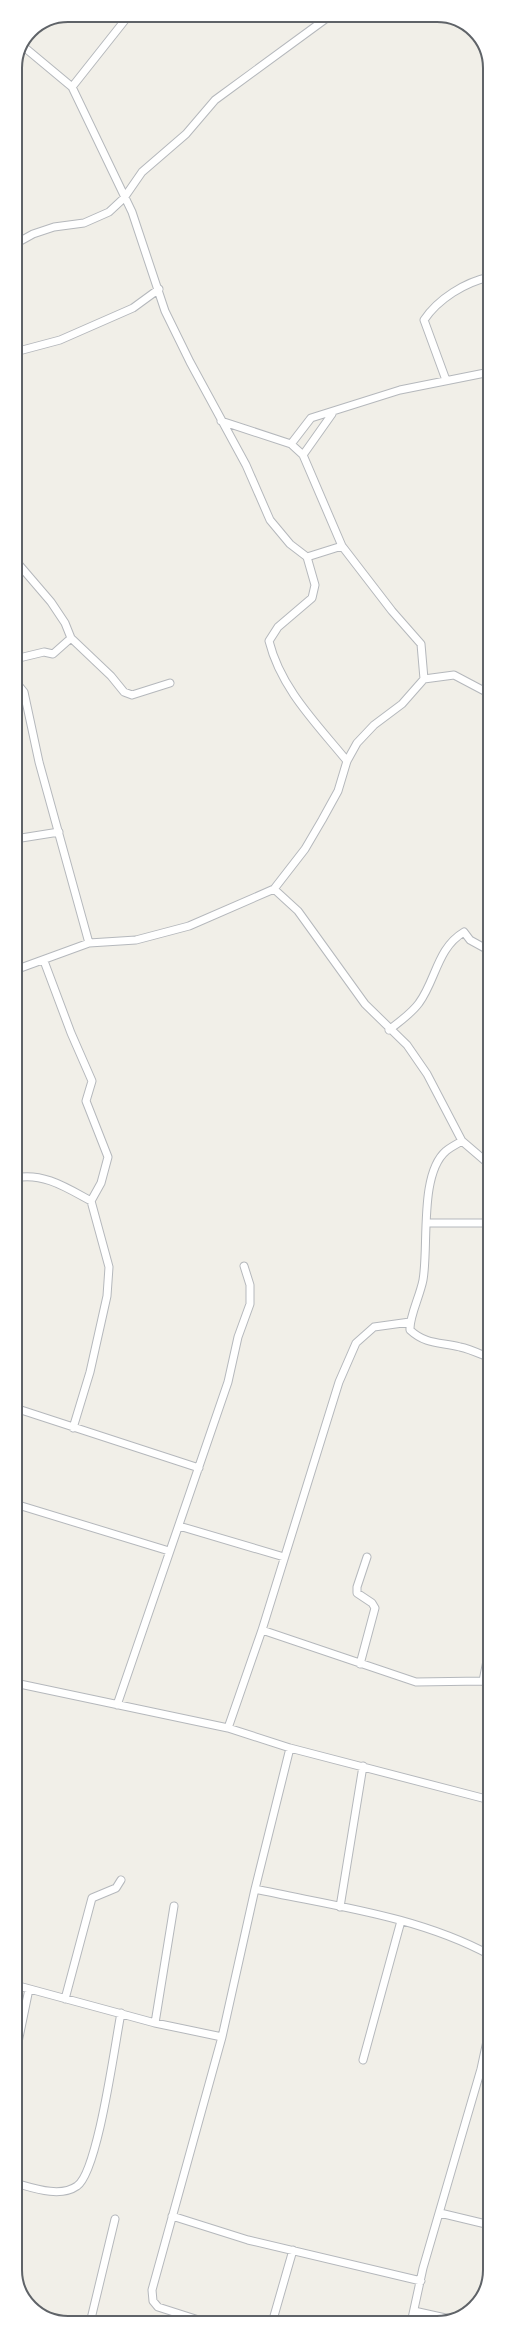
<svg xmlns="http://www.w3.org/2000/svg" width="505" height="2338" viewBox="0 0 505 2338" font-family="'Varela Round',sans-serif">
<rect width="100%" height="100%" fill="#f1efe8"/>
<g fill="none" stroke-linecap="round" stroke-linejoin="round">
<g stroke="#b5b8bc" stroke-width="9">
<path id="minor" d="M 24,47 L 72,87 L 132,212 L 165,311 L 190,362 L 246,465 L 270,520 L 290,544 L 307,557 L 315,585 L 312,598 L 278,627 L 269,641 C 281,689 317,724 347,761
M 72,87 L 129,15
M 15,244 L 33,234 L 54,227 L 84,223 L 109,212 L 124,198 L 142,172 L 186,134 L 215,100 L 331,15
M 15,352 L 60,340 L 133,308 L 159,289
M 446,380 L 424,320 C 438,299 465,282 490,277
M 221,421 L 291,444 L 311,418 L 400,390 L 490,372
M 291,444 L 303,455 L 342,546 L 392,611 L 421,644 L 424,679
M 303,455 L 332,414
M 307,557 L 342,546
M 15,560 L 51,602 L 65,623 L 71,638 L 53,654 L 44,652 L 15,659
M 71,638 L 111,676 L 124,692 L 132,695 L 170,683
M 15,681 L 24,692 L 39,762 L 89,943
M 15,839 L 59,832
M 274,889 L 298,911 L 365,1004 L 407,1045 L 427,1074 L 462,1141 C 457,1144 451,1147 446,1151 C 419,1174 429,1246 423,1280 C 420,1296 409,1317 410,1330 C 426,1345 441,1342 460,1347 C 470,1349 480,1354 490,1358
M 44,961 L 71,1033 L 92,1081 L 86,1101 L 108,1157 L 101,1183 L 91,1201
M 15,970 L 89,943 L 136,940 L 189,926 L 274,889 L 305,849 L 322,820 L 338,791 L 347,761 L 357,743 L 374,725 L 402,704 L 424,679 L 454,675 L 490,694
M 389,1030 C 399,1022 412,1013 419,1003 C 436,980 437,948 464,932 L 470,940 L 490,951
M 462,1141 L 490,1165
M 15,1178 C 43,1172 67,1188 91,1201 L 109,1267 L 107,1296 L 90,1372 L 73,1428
M 427,1223 L 490,1223
M 15,1408 L 199,1468
M 15,1504 L 169,1551
M 179,1526 L 284,1557
M 262,1630 L 416,1682 L 483,1681 L 490,1683
M 360,1664 L 375,1608 L 372,1603 L 357,1593 L 357,1587 L 367,1557
M 483,1681 L 490,1645
M 15,1683 L 228,1728 L 290,1748 L 490,1800
M 117,1705 L 228,1382 L 238,1337 L 250,1304 L 250,1285 L 244,1266
M 228,1728 L 262,1630 L 339,1382 L 356,1343 L 374,1327 L 410,1322
M 255,1889 C 333,1906 418,1916 490,1955
M 340,1907 L 363,1766
M 15,1985 L 155,2023 L 222,2037
M 65,1999 L 92,1898 L 116,1888 L 121,1880
M 155,2023 L 174,1906
M 15,2057 L 29,1989
M 363,2060 L 401,1921
M 15,2183 C 33,2188 60,2198 77,2186 C 98,2172 115,2043 121,2013
M 440,2213 L 490,2225
M 172,2216 L 248,2240 L 421,2281
M 414,2311 L 450,2319
M 90,2323 L 115,2219
M 208,2323 L 158,2307 L 153,2301 L 152,2290 L 222,2037 L 255,1889 L 290,1748
M 272,2323 L 293,2250
M 411,2323 L 423,2268 L 481,2069 L 490,2027"/>
</g>
<use href="#minor" stroke="#fff" stroke-width="7"/>
</g>
<path d="M0 0H505V2338H0ZM68 22H437A46 46 0 0 1 483 68V2270A46 46 0 0 1 437 2316H68A46 46 0 0 1 22 2270V68A46 46 0 0 1 68 22Z" fill="#fff" fill-rule="evenodd"/>
<path fill="none" stroke="#5f6368" stroke-width="2" d="M68 22H437A46 46 0 0 1 483 68V2270A46 46 0 0 1 437 2316H68A46 46 0 0 1 22 2270V68A46 46 0 0 1 68 22Z"/>
</svg>
